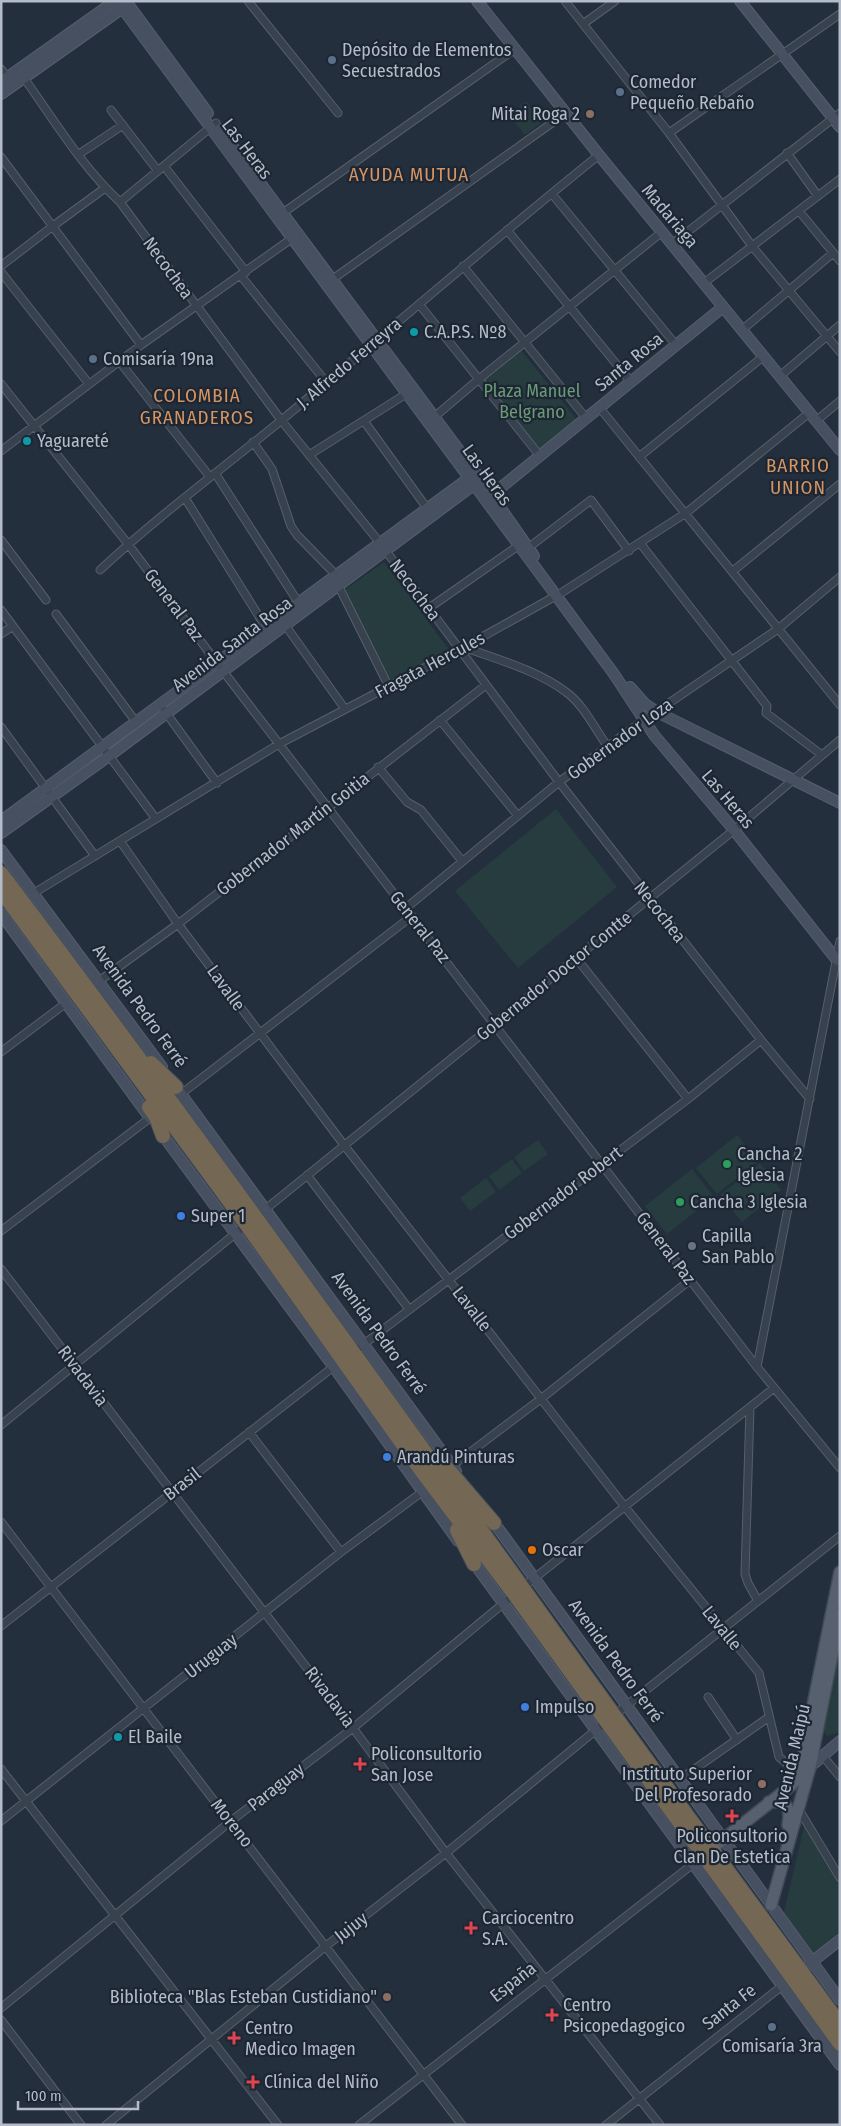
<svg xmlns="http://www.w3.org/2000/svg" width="841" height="2126" viewBox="0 0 841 2126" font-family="'Fira Sans Condensed',sans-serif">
<rect width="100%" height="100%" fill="#242f3e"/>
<path fill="#263c3f" d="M 526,101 L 542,122 L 525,135 L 509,115 Z
M 521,350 L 577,420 L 539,450 L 482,379 Z
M 384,562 L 450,651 L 392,682 L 343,591 Z
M 556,809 L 617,887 L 518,968 L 455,891 Z
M 737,1135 L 758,1161 L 717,1194 L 696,1168 Z
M 538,1140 L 548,1154 L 524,1171 L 514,1157 Z
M 512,1159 L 522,1173 L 499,1190 L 489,1176 Z
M 760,1163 L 781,1190 L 742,1222 L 720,1195 Z
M 692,1169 L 714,1197 L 667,1234 L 645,1206 Z
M 486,1178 L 496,1192 L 470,1211 L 460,1198 Z
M 836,1660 L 840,1660 L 840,1732 L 827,1736 L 823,1731 Z
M 804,1827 L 840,1887 L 840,1934 L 814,1956 L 783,1916 Z"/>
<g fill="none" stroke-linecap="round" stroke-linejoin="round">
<g stroke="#565f6c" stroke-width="9">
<path id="street" d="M 248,1 L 338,113
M 565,1 L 669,133 L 752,246 L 840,352
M 583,24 L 615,1
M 1,69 L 7,77
M 24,78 C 54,120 82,167 120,202 L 281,420 L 380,543 L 559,782 L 761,1040 L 810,1099
M 111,110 L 158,171
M 669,133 L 840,14
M 787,153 L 818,196
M 79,154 L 123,125
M 1,157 L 141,345
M 164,166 L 246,272
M 552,194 L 676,345
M 120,202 L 216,123
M 799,211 L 840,261
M 280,215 L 515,49
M 507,230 L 631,382
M 672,244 L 840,113
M 1,266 L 53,226 L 105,188
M 463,266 L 586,418
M 1,272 L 89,384
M 241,276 L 326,382
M 330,281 L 566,113
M 704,283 L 840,179
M 419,304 L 540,456
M 742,330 L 833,253
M 119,361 L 210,477
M 780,376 L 840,325
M 1,384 L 128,544 L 223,671 L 757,1367 L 840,1468
M 599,407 L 840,705
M 432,419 L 479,379 L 662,232
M 364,421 L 429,511
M 816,421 L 840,401
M 253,442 L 272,469 L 291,526 L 297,535 L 336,575 L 338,585 L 389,687
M 1,451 L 141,345 L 294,237
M 309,455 L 406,394
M 639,457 L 764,356
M 215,473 L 298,602
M 185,498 L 265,626
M 1,540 L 46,600
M 640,543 L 767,706 L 766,713 L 822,755
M 528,548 L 591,500 L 629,551
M 100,570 C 158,516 222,469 283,419 C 388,331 492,241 599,155
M 733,571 L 840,484
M 429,608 L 518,546
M 1,610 L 156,819
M 56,614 L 136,722
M 283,622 L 345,709
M 1,634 L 13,626
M 464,647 C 498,660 537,670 566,692 C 584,705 595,729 608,747
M 164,710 L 217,783
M 440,720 L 518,816
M 1,727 L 95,856
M 378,767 L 407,802 L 421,810 L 462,861
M 120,841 L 178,924 L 344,1145 L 625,1507 L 759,1673 L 779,1757 L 803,1777
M 34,893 L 279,744 L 464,647 L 561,593 L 686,513 L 809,413
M 406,908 L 559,782 L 644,720 L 778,629 L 840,577
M 577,959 L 688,1099
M 99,981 L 178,924 L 486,685
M 1,1052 L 66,1003
M 181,1094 L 412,916
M 307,1175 L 409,1309
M 1,1231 L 150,1118
M 1,1269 L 353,1728 L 446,1853 L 660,2125
M 352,1353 L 688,1099 L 761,1040
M 757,1367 L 840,941
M 750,1408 L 745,1574 L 748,1583 L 758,1601
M 1,1425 L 236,1233 L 734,830 L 840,740
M 249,1432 L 341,1552
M 452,1466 L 542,1398 L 690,1280
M 1,1522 L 462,2125
M 1,1626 L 337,1364
M 708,1697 L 737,1740
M 822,1755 L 840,1777
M 1,1769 L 278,2125
M 679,1780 L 769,1717
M 798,1808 L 840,1878
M 1,1821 L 341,1552 L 422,1492
M 1,2008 L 231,1821 L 353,1728 L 522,1588 L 774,1388
M 1,2020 L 81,2125
M 106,2125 L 326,1946 L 446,1853 L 607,1721 L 840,1536
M 359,2125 L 693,1864
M 606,2125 L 782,1986"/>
</g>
<g stroke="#565f6c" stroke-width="12">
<path id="secondary" d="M 117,1 L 614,674 L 654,735 L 734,830 L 836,959 L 840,961
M 119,1 L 128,4 L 208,113
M 477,1 L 599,155 L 840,450
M 740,1 L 840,127
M 1,82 L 115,1
M 1,94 L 127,5
M 220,129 L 476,473 L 534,556
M 488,498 L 723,307
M 630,687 L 645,704 L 657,712 L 840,803
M 1,821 L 473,475
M 1,833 L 109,756 L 479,481
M 1,850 L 162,1067
M 1,914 L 150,1118
M 173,1083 L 456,1471
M 159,1130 L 333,1366 L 458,1541
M 490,1517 L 840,2000
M 471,1559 L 840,2065
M 810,1767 L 840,1741
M 808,1965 L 840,1940"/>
</g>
<g stroke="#414a57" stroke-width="14">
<path id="primary" d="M 801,1776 L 806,1740 L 840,1572
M 769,1802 C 788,1800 791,1809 788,1825
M 706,1853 L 787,1789 L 806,1771
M 771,1905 L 810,1767 L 840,1615"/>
</g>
<g stroke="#434c59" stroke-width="16">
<path id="highway" d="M 1,873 C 178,1107 349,1346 520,1584 C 625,1732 733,1878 840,2024
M 1,891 L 246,1224 L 423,1473 L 514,1594 L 840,2044
M 151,1063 L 176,1087
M 149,1107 L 156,1117 L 163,1136
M 447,1468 L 494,1523
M 457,1530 L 474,1564"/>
</g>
<use href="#street" stroke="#38414e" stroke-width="7"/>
<use href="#secondary" stroke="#465061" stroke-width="10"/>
<use href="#primary" stroke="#56606e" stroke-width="11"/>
<use href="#highway" stroke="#746855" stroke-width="14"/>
</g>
<g fill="#5c6f8a" stroke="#1d2633" stroke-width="2">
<circle cx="332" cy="60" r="5"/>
<circle cx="620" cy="92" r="5"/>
<circle cx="93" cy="359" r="5"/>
<circle cx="772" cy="2027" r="5"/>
</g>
<g fill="#8d6e63" stroke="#1d2633" stroke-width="2">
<circle cx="590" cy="114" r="5"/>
<circle cx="762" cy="1784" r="5"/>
<circle cx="387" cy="1997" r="5"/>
</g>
<g fill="#0f9aa8" stroke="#1d2633" stroke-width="2">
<circle cx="414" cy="332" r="5"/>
<circle cx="27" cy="441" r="5"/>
<circle cx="118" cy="1737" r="5"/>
</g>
<g fill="#2e9e5b" stroke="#1d2633" stroke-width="2">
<circle cx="727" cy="1164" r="5"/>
<circle cx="680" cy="1202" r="5"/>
</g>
<g fill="#3f7fe0" stroke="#1d2633" stroke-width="2">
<circle cx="181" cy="1216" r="5"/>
<circle cx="387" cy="1457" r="5"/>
<circle cx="525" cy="1707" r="5"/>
</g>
<circle fill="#6b7280" stroke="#1d2633" stroke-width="2" cx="692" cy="1246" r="5"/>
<circle fill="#e8710a" stroke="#1d2633" stroke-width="2" cx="532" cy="1550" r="5"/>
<g fill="#e0444e" stroke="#1d2633" stroke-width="2">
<path d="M357.5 1756.5h5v5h5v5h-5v5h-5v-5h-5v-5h5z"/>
<path d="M729.5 1808.5h5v5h5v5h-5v5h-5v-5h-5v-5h5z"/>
<path d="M468.5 1920.5h5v5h5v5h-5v5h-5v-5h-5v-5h5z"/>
<path d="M549.5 2007.5h5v5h5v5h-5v5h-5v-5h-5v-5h5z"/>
<path d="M231.5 2030.5h5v5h5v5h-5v5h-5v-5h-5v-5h5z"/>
<path d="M250.5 2074.5h5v5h5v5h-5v5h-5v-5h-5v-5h5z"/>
</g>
<g text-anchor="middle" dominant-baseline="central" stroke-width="4.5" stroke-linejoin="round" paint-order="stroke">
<g font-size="18" fill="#b4bcc9" stroke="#1d2633" text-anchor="start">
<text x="342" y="50">Depósito de Elementos<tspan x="342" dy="21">Secuestrados</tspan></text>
<text x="630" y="82">Comedor<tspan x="630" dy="21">Pequeño Rebaño</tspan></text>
<text x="580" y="114" text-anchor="end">Mitai Roga 2</text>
<text x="424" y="332">C.A.P.S. Nº8</text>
<text x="103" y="359">Comisaría 19na</text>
<text x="37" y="441">Yaguareté</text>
<text x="737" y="1154">Cancha 2<tspan x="737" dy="21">Iglesia</tspan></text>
<text x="690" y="1202">Cancha 3 Iglesia</text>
<text x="191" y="1216">Super 1</text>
<text x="702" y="1236">Capilla<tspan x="702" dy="21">San Pablo</tspan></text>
<text x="397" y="1457">Arandú Pinturas</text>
<text x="542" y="1550">Oscar</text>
<text x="535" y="1707">Impulso</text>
<text x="128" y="1737">El Baile</text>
<text x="371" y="1754">Policonsultorio<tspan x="371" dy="21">San Jose</tspan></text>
<text x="752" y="1774" text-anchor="end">Instituto Superior<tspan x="752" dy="21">Del Profesorado</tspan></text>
<text x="732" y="1836" text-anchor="middle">Policonsultorio<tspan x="732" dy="21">Clan De Estetica</tspan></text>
<text x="482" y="1918">Carciocentro<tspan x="482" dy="21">S.A.</tspan></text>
<text x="377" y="1997" text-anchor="end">Biblioteca "Blas Esteban Custidiano"</text>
<text x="563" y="2005">Centro<tspan x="563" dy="21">Psicopedagogico</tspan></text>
<text x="245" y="2028">Centro<tspan x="245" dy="21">Medico Imagen</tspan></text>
<text x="772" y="2046" text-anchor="middle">Comisaría 3ra</text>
<text x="264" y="2082">Clínica del Niño</text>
</g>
<g font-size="18" fill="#b4bcc9" stroke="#1d2633">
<text transform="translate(247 149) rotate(53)">Las Heras</text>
<text transform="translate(670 216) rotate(50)">Madariaga</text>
<text transform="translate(168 268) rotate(54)">Necochea</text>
<text transform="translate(629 362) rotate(-39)">Santa Rosa</text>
<text transform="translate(349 363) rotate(-40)">J. Alfredo Ferreyra</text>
<text transform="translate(487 475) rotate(54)">Las Heras</text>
<text transform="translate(415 590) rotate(53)">Necochea</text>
<text transform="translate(174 605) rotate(53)">General Paz</text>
<text transform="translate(232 644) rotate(-37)">Avenida Santa Rosa</text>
<text transform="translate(430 665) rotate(-28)">Fragata Hercules</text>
<text transform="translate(620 739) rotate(-36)">Gobernador Loza</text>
<text transform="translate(728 799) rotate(50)">Las Heras</text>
<text transform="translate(293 834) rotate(-38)">Gobernador Martín Goitia</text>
<text transform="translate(660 912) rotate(52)">Necochea</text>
<text transform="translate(420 927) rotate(52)">General Paz</text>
<text transform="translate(554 976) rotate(-39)">Gobernador Doctor Contte</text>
<text transform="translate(226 988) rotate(54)">Lavalle</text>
<text transform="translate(140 1006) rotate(54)">Avenida Pedro Ferré</text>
<text transform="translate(563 1193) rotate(-37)">Gobernador Robert</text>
<text transform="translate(666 1248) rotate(53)">General Paz</text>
<text transform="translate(472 1309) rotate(52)">Lavalle</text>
<text transform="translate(379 1333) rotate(54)">Avenida Pedro Ferré</text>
<text transform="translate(83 1376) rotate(53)">Rivadavia</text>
<text transform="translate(182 1484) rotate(-38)">Brasil</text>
<text transform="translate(722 1628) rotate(51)">Lavalle</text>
<text transform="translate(211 1656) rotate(-38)">Uruguay</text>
<text transform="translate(616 1661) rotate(54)">Avenida Pedro Ferré</text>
<text transform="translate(330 1697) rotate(53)">Rivadavia</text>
<text transform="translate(792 1757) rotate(-77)">Avenida Maipú</text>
<text transform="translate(276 1787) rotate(-38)">Paraguay</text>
<text transform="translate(232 1823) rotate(52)">Moreno</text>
<text transform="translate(351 1927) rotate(-38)">Jujuy</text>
<text transform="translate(513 1982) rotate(-38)">España</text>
<text transform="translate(729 2007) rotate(-38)">Santa Fe</text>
</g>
<g font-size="18" fill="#6b9a76" stroke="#1d2633">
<text x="532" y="391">Plaza Manuel<tspan x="532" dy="21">Belgrano</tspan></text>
</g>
<g font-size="19" letter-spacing="1" fill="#d59563" stroke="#1d2633">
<text x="409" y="174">AYUDA MUTUA</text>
<text x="197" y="395">COLOMBIA<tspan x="197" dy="22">GRANADEROS</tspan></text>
<text x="798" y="465">BARRIO<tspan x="798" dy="22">UNION</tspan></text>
</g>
</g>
<rect width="841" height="2126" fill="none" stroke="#b4bcc9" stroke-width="5"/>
<path d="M18 2101v8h120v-8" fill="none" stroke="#b4bcc9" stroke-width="2.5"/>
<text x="25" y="2101" font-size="15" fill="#b4bcc9" stroke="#1d2633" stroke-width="4" paint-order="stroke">100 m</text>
</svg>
